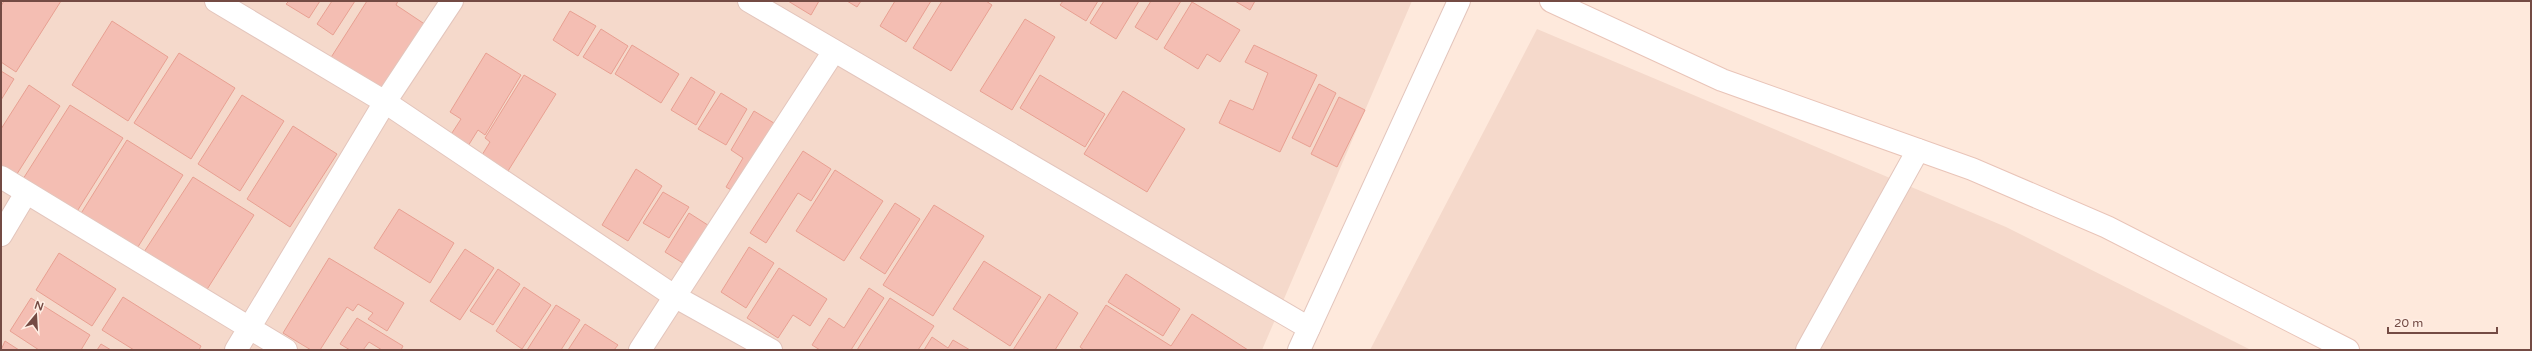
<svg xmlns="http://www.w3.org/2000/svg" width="2532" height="351" viewBox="0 0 2532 351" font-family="'Varela Round',sans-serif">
<rect width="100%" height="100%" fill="#fee9dc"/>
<path fill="#f5d9cb" d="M 1,1 L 1412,1 L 1262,350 L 1,350 Z
M 1537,29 L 2006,227 L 2251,350 L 1370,350 Z"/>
<path fill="#f4beb3" stroke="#e8a092" d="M 4,1 L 61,1 L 16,72 L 1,62 L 1,6 Z
M 289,1 L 320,1 L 309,18 L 286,4 Z
M 332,1 L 355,1 L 333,35 L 317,24 Z
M 367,1 L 398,1 L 396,5 L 426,25 L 382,93 L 330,59 Z
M 788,1 L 819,1 L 811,15 Z
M 847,1 L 861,1 L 857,7 Z
M 895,1 L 931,1 L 906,42 L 880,26 Z
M 942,1 L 986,1 L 992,5 L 951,71 L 913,48 Z
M 1063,1 L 1098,1 L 1086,21 L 1060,5 Z
M 1104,1 L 1139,1 L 1116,39 L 1090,23 Z
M 1151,1 L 1181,1 L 1157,40 L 1135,27 Z
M 1235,1 L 1255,1 L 1250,10 Z
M 1192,2 L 1240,30 L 1220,62 L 1207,54 L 1198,69 L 1164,48 Z
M 570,11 L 596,26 L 578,56 L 553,40 Z
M 1025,19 L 1055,37 L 1012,110 L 980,91 Z
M 112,21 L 168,57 L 128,121 L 72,85 Z
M 601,29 L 628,46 L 611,74 L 583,57 Z
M 632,45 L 679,74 L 661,103 L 615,74 Z
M 1254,45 L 1317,75 L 1280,152 L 1219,123 L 1230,100 L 1253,110 L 1268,73 L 1245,62 Z
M 179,53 L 235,88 L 191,159 L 134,123 Z
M 486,53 L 521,75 L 485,135 L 478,130 L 468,146 L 450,136 L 461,119 L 450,112 Z
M 1,71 L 14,79 L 1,100 Z
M 524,75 L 556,94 L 508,171 L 482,155 L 490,142 L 485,138 Z
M 1040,75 L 1105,114 L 1085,147 L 1020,108 Z
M 691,77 L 715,92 L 696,125 L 671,110 Z
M 1319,84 L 1336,93 L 1310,147 L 1292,138 Z
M 29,85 L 60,106 L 15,177 L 1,169 L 1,129 Z
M 1123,91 L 1185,129 L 1147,192 L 1084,154 Z
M 721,93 L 747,109 L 726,145 L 698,129 Z
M 242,95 L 284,121 L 240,191 L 198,164 Z
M 1339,97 L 1365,110 L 1337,167 L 1311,154 Z
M 70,105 L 123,138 L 76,213 L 23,179 Z
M 754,111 L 787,131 L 745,198 L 726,187 L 743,158 L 731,150 Z
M 293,126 L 337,154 L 290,227 L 247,199 Z
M 127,140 L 183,175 L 136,250 L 80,215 Z
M 803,151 L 831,169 L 811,201 L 798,193 L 766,243 L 750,233 Z
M 636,169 L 662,186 L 628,241 L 602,225 Z
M 835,170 L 883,201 L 844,261 L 796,231 Z
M 193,177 L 254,215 L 206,291 L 144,252 Z
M 663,192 L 689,207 L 669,238 L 643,223 Z
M 895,203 L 920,219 L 885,274 L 860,258 Z
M 934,205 L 984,236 L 933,316 L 883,285 Z
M 399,209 L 454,243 L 430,283 L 374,248 Z
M 689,213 L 714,229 L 691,268 L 665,252 Z
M 749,247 L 774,263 L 746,308 L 721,292 Z
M 465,249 L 494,268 L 460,320 L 430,301 Z
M 59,253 L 116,289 L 92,326 L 36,290 Z
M 329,258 L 404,303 L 387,331 L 368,319 L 373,313 L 358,304 L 353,311 L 347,307 L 320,350 L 311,350 L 283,333 Z
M 984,261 L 1041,297 L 1010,346 L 953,309 Z
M 779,268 L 827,299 L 810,326 L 793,315 L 778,338 L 747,318 Z
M 498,269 L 520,284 L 493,325 L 470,311 Z
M 1126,274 L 1180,309 L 1163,336 L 1108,302 Z
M 524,287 L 551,305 L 522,349 L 496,331 Z
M 869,288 L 884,298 L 851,350 L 820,350 L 812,345 L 829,318 L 844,328 Z
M 1049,294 L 1078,313 L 1055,350 L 1013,350 Z
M 123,297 L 201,346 L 199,350 L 134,350 L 102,330 Z
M 31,298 L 90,335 L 81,350 L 39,350 L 10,331 Z
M 890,298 L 934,326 L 918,350 L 857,350 Z
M 556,305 L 580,320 L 561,350 L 527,350 Z
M 1106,305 L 1171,346 L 1192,314 L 1248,350 L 1084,350 L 1080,347 Z
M 357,318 L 403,346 L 401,350 L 382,350 L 369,342 L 363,350 L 350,350 L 340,344 Z
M 585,324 L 618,345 L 614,350 L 568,350 Z
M 932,337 L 948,348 L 953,340 L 970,350 L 924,350 Z
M 5,341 L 19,350 L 1,350 Z
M 101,344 L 111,350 L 97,350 Z"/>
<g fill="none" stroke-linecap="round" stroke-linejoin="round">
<g stroke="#e3c5bc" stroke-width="24">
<path id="minor" d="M 216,1 L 385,102 L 674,296 L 771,350
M 749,1 L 1309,328
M 1,177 L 286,350
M 1,235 L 26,193
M 236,350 L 385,102 L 452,1
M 640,350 L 834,51
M 1807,350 L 1918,150"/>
</g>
<g stroke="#e3c5bc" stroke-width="24">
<path id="tertiary" d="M 1299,350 L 1459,1"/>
</g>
<g stroke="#e9c4b8" stroke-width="24">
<path id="secondary" d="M 1551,1 L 1722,80 L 1972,169 L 2107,227 L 2348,350"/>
</g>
<use href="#minor" stroke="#fff" stroke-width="22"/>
<use href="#tertiary" stroke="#fff" stroke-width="22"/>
<use href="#secondary" stroke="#fff" stroke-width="22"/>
</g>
<rect width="2532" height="351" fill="none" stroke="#744b44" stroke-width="4"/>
<g transform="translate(36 315) rotate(18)" stroke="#ffeee4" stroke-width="3" paint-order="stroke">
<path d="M0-3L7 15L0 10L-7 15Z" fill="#744b44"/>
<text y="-6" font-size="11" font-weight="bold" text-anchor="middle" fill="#744b44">N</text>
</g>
<path d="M2388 327v6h109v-6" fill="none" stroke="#744b44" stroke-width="2"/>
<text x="2394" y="327" font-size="12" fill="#744b44" stroke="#ffeee4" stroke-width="3" paint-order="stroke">20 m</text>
</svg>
